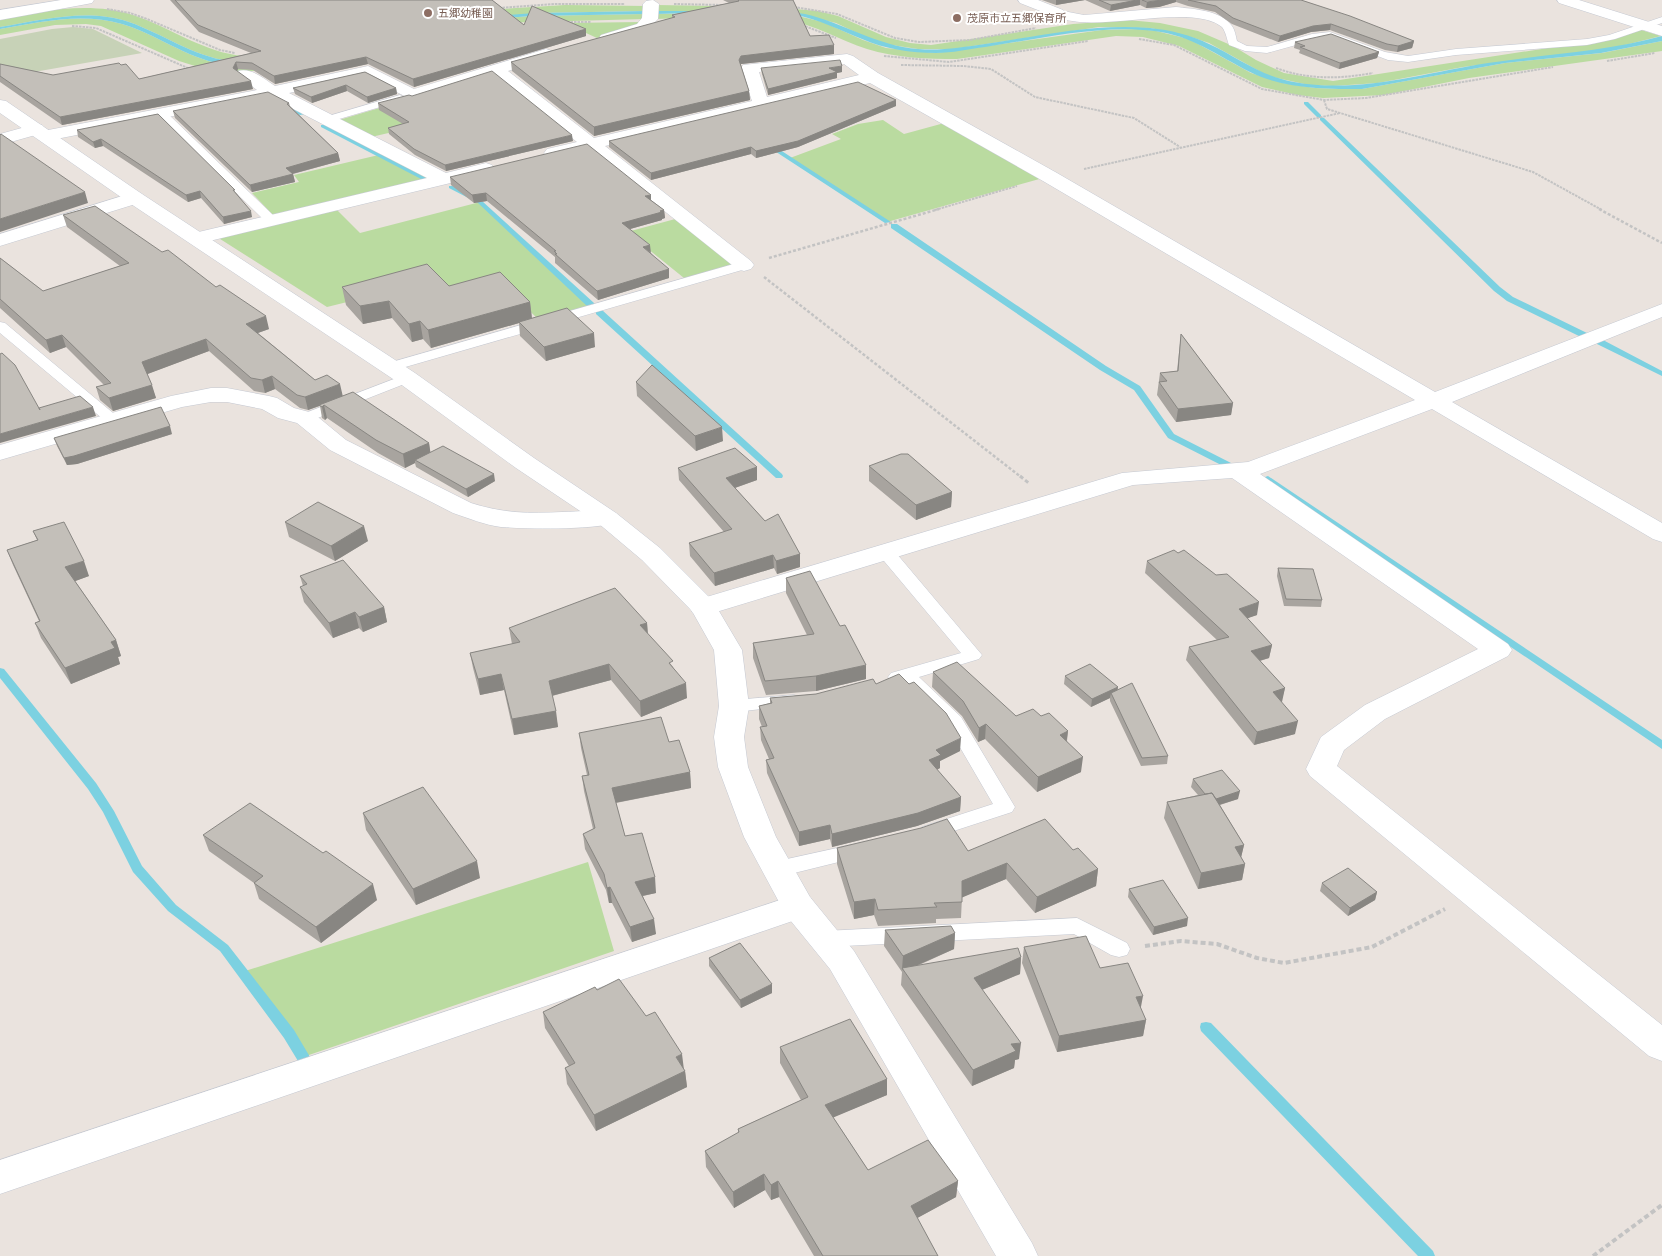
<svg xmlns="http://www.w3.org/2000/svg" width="1662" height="1256" viewBox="0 0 1662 1256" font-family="'Public Sans','Noto Sans JP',sans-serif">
<rect width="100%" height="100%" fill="#eae3de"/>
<path fill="#badba0" d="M 565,5 L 646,6 L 646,11 L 535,13 L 229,61 C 193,56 163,34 129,22 C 87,8 42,20 0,27 L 0,18 C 43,11 90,1 133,15 C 170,27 204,53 244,56 L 500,9 Z
M 656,5 L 772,7 L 818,11 L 838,16 L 886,37 L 910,43 L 931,45 L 1073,24 L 1128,20 L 1160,23 L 1198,31 L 1233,46 L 1256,60 L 1284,73 L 1333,81 L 1613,38 L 1638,29 L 1661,36 L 1613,48 L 1463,67 L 1378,83 L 1333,86 L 1309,85 L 1268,76 L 1209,43 L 1191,37 L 1151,28 L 1099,27 L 953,49 L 918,49 L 885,44 L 870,39 L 836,23 L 794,13 L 655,11 Z
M 751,13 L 794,15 L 823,22 L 863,40 L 886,48 L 936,53 L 1102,30 L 1139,29 L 1156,31 L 1189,39 L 1251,73 L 1283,83 L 1315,88 L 1342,89 L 1362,89 L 1505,63 L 1602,53 L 1662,41 L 1662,51 L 1469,78 L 1384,95 L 1323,98 L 1297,95 L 1262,87 L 1179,46 L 1143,37 L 1116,36 L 957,59 C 928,59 895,58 867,49 C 840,40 815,25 788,20 C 747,13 696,18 654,19 L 655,14 Z
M 645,14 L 645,19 L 494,23 L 256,71 L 224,71 L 195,66 L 179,61 L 101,26 L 86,24 L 55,25 L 0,35 L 0,29 C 40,22 82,12 122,24 C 156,34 185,57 221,64 L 491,19 L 532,16 Z
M 643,22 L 632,28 L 597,38 L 564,23 Z
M 423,95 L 450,119 L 371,137 L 339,120 Z
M 883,120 L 904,134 L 948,122 L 1043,178 L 887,222 L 790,158 L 841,139 L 832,134 L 858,124 Z
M 387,153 L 435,179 L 281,215 L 272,214 L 252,193 L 299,182 L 294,175 Z
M 480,202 L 591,305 L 539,320 L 505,287 L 452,301 L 432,281 L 327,307 L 217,237 L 335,208 L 360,233 Z
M 679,218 L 736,264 L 684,278 L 627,232 Z
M 588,862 L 614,951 L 303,1057 L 289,1034 L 242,972 Z"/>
<path fill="#c7d2b7" d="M 73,27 L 93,29 L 142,53 L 0,78 L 0,39 L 52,29 Z"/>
<path fill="#7cd1e1" d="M 646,11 L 645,14 L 532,16 L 491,19 L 221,64 C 185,57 156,34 122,24 C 82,12 40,22 0,29 L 0,27 C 42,20 87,8 129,22 C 163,34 193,56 229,61 L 493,16 L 535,13 Z
M 655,11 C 683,11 710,11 738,11 C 760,11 783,10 805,14 C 844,23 877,46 918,49 C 941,51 963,47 985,44 C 1039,36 1095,23 1150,28 C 1170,30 1191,35 1209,44 C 1239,58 1260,76 1294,82 C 1359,94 1424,73 1488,63 C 1546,54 1605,52 1662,36 L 1662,41 L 1601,53 L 1505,63 L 1362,89 C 1325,89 1284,89 1250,72 C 1218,56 1191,35 1154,31 C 1100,24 1039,39 985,47 C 969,49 952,53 936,53 C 911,53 885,49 862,39 C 839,30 819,19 795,15 C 749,9 700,13 655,14 Z"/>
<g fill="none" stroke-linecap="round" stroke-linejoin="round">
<path fill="#7cd1e1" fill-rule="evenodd" d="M 1304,102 L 1308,102 L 1321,115 L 1321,117 L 1324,118 L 1500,287 L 1513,297 L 1587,333 L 1587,337 L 1581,337 L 1507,301 L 1494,291 L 1320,120 L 1320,118 L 1317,117 L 1304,104 Z
M 280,104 L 284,104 L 305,114 L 300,115 L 280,106 Z
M 321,125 L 325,125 L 428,179 L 423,180 L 321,127 Z
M 767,144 L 771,144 L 891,222 L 885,223 L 767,146 Z
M 449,186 L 453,186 L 482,201 L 594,303 L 594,307 L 588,307 L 478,203 L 449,188 Z
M 891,224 L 897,224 L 1106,366 L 1140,386 L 1174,434 L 1233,464 L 1234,466 L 1233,468 L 1227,468 L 1168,438 L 1134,390 L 1100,370 L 891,228 Z
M 596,310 L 602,310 L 782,474 L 783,476 L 782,478 L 776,478 L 596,314 Z
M 1597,340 L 1603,340 L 1662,371 L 1662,376 L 1597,344 Z
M 1268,476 L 1662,740 L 1662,749 L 1265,481 L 1264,479 L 1265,477 Z
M 0,668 L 4,669 L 96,783 L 114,811 L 142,866 L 176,905 L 228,945 L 294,1030 L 310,1057 L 308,1061 L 303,1062 L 298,1061 L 284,1038 L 220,951 L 168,911 L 133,872 L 103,812 L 88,789 L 0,678 Z
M 1206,1022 L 1211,1023 L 1433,1251 L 1435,1256 L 1418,1256 L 1201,1031 L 1200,1027 L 1201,1023 Z"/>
<g stroke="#c5c9d2" stroke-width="1">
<path id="service" d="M 1176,7 C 1193,9 1221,10 1232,26 C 1235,30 1236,37 1237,41 L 1247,46 L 1267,47 L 1312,34 L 1330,32 L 1385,52 L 1408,56 L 1456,49 L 1587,39 L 1609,35 L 1662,17 L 1662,23 L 1615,39 L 1587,45 L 1456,55 L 1408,62 L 1388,60 L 1330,38 L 1314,40 L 1267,53 L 1245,51 L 1229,45 C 1227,40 1226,32 1222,27 C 1190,0 1081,39 1053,13 L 1058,10 L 1084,15 Z
M 400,95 L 405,98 L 404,100 L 329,122 L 323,119 L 325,117 Z
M 161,110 L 165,111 L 275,217 L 277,220 L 275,223 L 267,223 L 157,115 L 156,113 L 157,111 Z
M 744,261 L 749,262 L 750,265 L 749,268 L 395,370 L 385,370 L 383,367 L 385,364 Z
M 0,322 L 5,323 L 119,418 L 121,421 L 119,424 L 109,424 L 0,333 Z
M 407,374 L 412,375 L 414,378 L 412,381 L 310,421 L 300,421 L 298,418 L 300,415 Z
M 885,546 L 891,547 L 982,655 L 979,659 L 919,677 L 961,717 L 1015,807 L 1012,812 L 929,839 L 922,837 L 919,832 L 922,827 L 993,804 L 947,725 L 902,682 L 897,683 L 891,681 L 888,677 L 891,673 L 961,653 L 879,555 L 877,551 L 879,547 Z
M 794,695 L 801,697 L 803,701 L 801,705 L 734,712 L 727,710 L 725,706 L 727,702 L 734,700 Z
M 860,843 L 867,845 L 870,850 L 867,855 L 778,877 L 771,874 L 768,869 L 771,864 L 778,861 Z
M 1077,918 L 1127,943 L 1130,949 L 1127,955 L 1119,957 L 1111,955 L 1074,934 L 825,947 L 817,945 L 814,939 L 817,933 L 825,931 Z"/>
</g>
<g stroke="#c5c9d2" stroke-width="1">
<path id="minor" d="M 61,0 L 94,0 L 92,3 L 87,4 L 0,20 L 0,10 Z
M 653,0 L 659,4 L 658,19 L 647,30 L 607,43 L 601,41 L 599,38 L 601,35 L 637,24 L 642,18 L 643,4 L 646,1 Z
M 1018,0 L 1038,0 L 1063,10 L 1066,13 L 1063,16 L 1053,16 L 1020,3 Z
M 1557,0 L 1579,0 L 1662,26 L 1662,36 L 1559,3 Z
M 546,49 L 552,51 L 554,54 L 552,57 L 508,71 L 594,138 L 752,101 L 741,68 L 743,65 L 847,54 L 853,56 L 878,73 L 1057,173 L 1435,392 L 1662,304 L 1662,317 L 1452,402 L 1662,523 L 1662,542 L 1653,539 L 1432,409 L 1260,474 L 1508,644 L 1512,650 L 1508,656 L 1385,719 L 1344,750 L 1337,766 L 1662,1025 L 1662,1061 L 1649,1056 L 1310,776 L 1306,769 L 1321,737 L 1365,705 L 1478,649 L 1232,478 L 1133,485 L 713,613 L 703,615 L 693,613 L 689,607 L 693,601 L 1122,473 L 1248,462 L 1415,400 L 1043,181 L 870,83 L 605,146 L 751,261 L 754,265 L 751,269 L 744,271 L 737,269 L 588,150 L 553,158 L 547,157 L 544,153 L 547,149 L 577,142 L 494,75 L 412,100 L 366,76 L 289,93 L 446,173 L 486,163 L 492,165 L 495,169 L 492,173 L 197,244 L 190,242 L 187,238 L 190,234 L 427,178 L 270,97 L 46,141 L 40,140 L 37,136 L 39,134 L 0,145 L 0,134 L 36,124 L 42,125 L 45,129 L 43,131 L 257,90 L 236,74 L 238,71 C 251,67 264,79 275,86 L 368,66 L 414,89 ZM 844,64 L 859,75 L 767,97 L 759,72 Z
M 135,192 L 142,194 L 144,198 L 142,202 L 0,246 L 0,234 Z
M 211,388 L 227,388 L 269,396 L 277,398 L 294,408 L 313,413 L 346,440 L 471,503 C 502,513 530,514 562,512 C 580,512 599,508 616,513 L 620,518 L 616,523 C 588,530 530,529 501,527 C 485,525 468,518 453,513 L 330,450 L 297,423 L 278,418 L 262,409 L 227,402 L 211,402 L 182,407 L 0,460 L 0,445 L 171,396 Z
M 798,894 L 810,897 L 815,906 L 810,915 L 0,1194 L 0,1160 Z"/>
</g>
<g stroke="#c5c9d2" stroke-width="1">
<path id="tertiary" d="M 0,100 L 6,101 L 142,194 L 415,373 L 534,458 L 616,513 L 660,548 L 713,601 L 742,650 L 749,706 L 744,737 L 748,767 L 776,837 L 810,897 L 854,951 L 1032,1243 L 1038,1256 L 996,1256 L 830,969 L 786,915 L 744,837 L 718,767 L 714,737 L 719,706 L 714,650 L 692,611 L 642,560 L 598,523 L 516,468 L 399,383 L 128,202 L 0,113 Z"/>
</g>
<path stroke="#c3c3c3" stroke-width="2" stroke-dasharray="2.5 1" stroke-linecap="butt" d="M 674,4 L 723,5
M 794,7 L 837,14 L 895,38 L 919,42 L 970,40 L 1036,28
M 499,8 L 555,4 L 625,4
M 107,9 L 130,13 L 147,19 L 220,50 L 235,53
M 567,22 L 591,22
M 802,25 L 836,38
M 72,26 L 96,28 L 190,69
M 1139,39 L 1174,45 L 1262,89 L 1324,100 L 1366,98 L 1553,67
M 884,56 L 949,62 L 1088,41
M 1607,61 L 1655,53
M 901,65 L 963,66 L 991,69 L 1035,97 L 1134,118 L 1180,147
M 1276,68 C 1308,80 1339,79 1373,73
M 1324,100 L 1327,109 L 1533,172 L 1602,210
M 1084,169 L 1340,113
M 935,210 L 1017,186"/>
<path stroke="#c3c3c3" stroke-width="2.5" stroke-dasharray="3 2" stroke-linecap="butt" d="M 1599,209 L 1662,243
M 769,258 L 939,209
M 764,277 L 1021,477"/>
<path stroke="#c3c3c3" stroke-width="3" stroke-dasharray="4 2.5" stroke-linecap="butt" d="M 1020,476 L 1030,484"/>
<path stroke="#c3c3c3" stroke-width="4" stroke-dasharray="5 3" stroke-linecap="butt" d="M 1145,946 L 1181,941 L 1217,944 L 1257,958 L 1284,963 L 1372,947 L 1445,909
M 1593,1256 L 1662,1205"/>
<use href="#service" fill="#fff" fill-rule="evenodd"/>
<use href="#minor" fill="#fff" fill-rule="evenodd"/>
<use href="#tertiary" fill="#fff" fill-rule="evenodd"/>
</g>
<path fill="#a8a49f" d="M 170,0 L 492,0 L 524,25 L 586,29 L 586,36 L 414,87 L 368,64 L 275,84 L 253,70 L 238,69 L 237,71 L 253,89 L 62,125 L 0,82 L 0,64 L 53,75 L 121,65 L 139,79 L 251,53 L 199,32 Z
M 723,0 L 793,0 L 810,36 L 834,54 L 741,64 L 741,65 L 749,91 L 750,100 L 594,136 L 512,71 L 511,62 L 672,18 L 672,15 L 729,3 Z
M 1042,0 L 1301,0 L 1414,41 L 1412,48 L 1397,52 L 1385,50 L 1330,30 L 1311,32 L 1278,42 L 1232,24 L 1215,12 L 1188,6 L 1176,2 L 1159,7 L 1146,8 L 1140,5 L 1110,11 L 1085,0 L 1056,5 Z
M 1295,42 L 1379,52 L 1377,58 L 1339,69 L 1299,53 L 1300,50 L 1294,48 Z
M 761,68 L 842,72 L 837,73 L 837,78 L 768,95 L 762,74 Z
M 365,72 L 396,88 L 397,94 L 368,103 L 347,91 L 312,103 L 295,94 L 293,88 Z
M 289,103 L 290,106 L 338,153 L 340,161 L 293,174 L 295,182 L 252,192 L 175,118 L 173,111 Z
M 378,103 L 573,141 L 446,171 L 415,155 L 389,134 L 388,128 L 403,124 L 379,110 Z
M 896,106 L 798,147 L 756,158 L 751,154 L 651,180 L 609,147 L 609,141 Z
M 158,114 L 237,194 L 252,217 L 224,224 L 201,198 L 188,202 L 103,146 L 95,148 L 78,137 L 77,130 Z
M 450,177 L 651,200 L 664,210 L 665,218 L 662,219 L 662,220 L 630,229 L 651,253 L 669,278 L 598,300 L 555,263 L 555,257 L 487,201 L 474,203 L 451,185 Z
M 63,215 L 269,329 L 258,333 L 315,380 L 342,396 L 429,443 L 430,452 L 495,481 L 468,497 L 416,467 L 415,463 L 405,468 L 378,453 L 327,418 L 325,420 L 322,418 L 320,406 L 308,410 L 300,408 L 275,389 L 265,393 L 254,391 L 209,351 L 147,374 L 156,398 L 113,411 L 100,400 L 96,387 L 104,385 L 66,347 L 50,353 L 0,308 L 0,258 L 43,291 L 120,266 L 67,227 Z
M 449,286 L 530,302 L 532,318 L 595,347 L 546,361 L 520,336 L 519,323 L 431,348 L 423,339 L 412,342 L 392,318 L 363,324 L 346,305 L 342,287 Z
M 1181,334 L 1233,403 L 1231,415 L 1176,422 L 1157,395 L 1160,373 L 1177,371 Z
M 636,382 L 723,441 L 696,451 L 637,396 Z
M 172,434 L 77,464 L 67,465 L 57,446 L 54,438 Z
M 869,466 L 952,492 L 951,507 L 916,520 L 869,481 Z
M 757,467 L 757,480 L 735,488 L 765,521 L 800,554 L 800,567 L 777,574 L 774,568 L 715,586 L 690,556 L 689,543 L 724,532 L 679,480 L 678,468 Z
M 285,522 L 368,541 L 335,561 L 289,537 Z
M 33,531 L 89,576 L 75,581 L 116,640 L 121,656 L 118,657 L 120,664 L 71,684 L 41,638 L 35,623 L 39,621 L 13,565 L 7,550 L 37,540 Z
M 1147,561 L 1257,615 L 1247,618 L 1272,645 L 1269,658 L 1260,661 L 1285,688 L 1281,702 L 1295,734 L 1254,745 L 1186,660 L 1189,647 L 1217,640 L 1145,573 Z
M 1278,568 L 1322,600 L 1321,607 L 1284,606 L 1277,576 Z
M 300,576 L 384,607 L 387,622 L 363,632 L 359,628 L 333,638 L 304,602 L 300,587 L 303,586 Z
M 786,578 L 866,679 L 816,691 L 766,695 L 753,658 L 753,643 L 807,635 L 786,593 Z
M 647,623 L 648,634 L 673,667 L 687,698 L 641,717 L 611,680 L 552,696 L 558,727 L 514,735 L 504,690 L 480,695 L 473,668 L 470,653 L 512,644 L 509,628 Z
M 933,672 L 1016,716 L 1041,716 L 1068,731 L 1067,741 L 1081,772 L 1037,792 L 985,739 L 978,742 L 962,716 L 932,687 Z
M 1065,676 L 1118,687 L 1117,690 L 1168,756 L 1167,764 L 1141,766 L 1110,701 L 1110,698 L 1091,707 L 1064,684 Z
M 876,684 L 960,751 L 940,761 L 940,768 L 937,770 L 961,797 L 960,811 L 917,826 L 832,847 L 830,839 L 799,846 L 767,773 L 766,760 L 769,759 L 761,740 L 760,727 L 762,727 L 759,719 L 759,706 L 770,703 L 770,698 L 816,694 Z
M 579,733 L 669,742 L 690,772 L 691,788 L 616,803 L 625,836 L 656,893 L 643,896 L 656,934 L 632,942 L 612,903 L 609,903 L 606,890 L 585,849 L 583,834 L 593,829 L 584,791 L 582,776 L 587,775 L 581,748 Z
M 1193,779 L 1238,799 L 1220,805 L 1244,845 L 1241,857 L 1245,864 L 1242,880 L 1198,889 L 1164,818 L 1167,802 L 1198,795 L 1191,787 Z
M 363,813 L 480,878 L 416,905 L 366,830 Z
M 203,835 L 377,900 L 321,943 L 259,899 L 254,883 L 209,851 Z
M 837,848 L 968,851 L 1073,850 L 1098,869 L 1096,886 L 1035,913 L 1006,879 L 962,897 L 961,918 L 936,919 L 936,923 L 878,926 L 874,915 L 854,919 L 837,864 Z
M 1322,883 L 1377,892 L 1375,900 L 1348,916 L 1320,891 Z
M 1129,889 L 1187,926 L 1153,935 L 1128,897 Z
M 885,930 L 955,933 L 954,949 L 917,966 L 1021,957 L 1020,974 L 982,990 L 1019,1059 L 1015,1060 L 1014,1068 L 972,1086 L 901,985 L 902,972 L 884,946 Z
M 1024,947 L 1100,968 L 1141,1009 L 1146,1020 L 1143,1036 L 1057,1052 L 1022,963 Z
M 709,958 L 772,984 L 772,993 L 741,1008 L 709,966 Z
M 597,990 L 683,1068 L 685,1071 L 687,1087 L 596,1131 L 567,1084 L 565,1068 L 569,1066 L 545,1028 L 543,1012 Z
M 780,1047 L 887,1079 L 887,1095 L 833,1117 L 868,1170 L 958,1181 L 956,1197 L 917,1218 L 938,1256 L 814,1256 L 779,1197 L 771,1200 L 765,1190 L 734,1208 L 706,1167 L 705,1151 L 738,1133 L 738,1129 L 801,1100 L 780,1063 Z"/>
<path fill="#888682" d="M 1056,0 L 1085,0 L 1056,5 Z
M 1137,0 L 1140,0 L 1140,5 L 1110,11 L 1111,5 Z
M 1162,0 L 1176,0 L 1176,2 L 1159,7 L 1146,8 L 1147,2 Z
M 1331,24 L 1330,30 L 1311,32 L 1278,42 L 1280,36 L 1313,26 Z
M 586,29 L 586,36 L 414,87 L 413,79 Z
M 1414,41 L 1412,48 L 1397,52 L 1398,46 Z
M 834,45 L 834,54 L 741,64 L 739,69 L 739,60 L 741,56 Z
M 1379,52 L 1377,58 L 1339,69 L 1340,63 Z
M 366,57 L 368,64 L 275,84 L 274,76 Z
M 236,62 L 238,69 L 235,75 L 233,68 Z
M 842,66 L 842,72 L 837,73 L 837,78 L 768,95 L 768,89 L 829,68 Z
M 251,81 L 253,89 L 62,125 L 60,117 Z
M 346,85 L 347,91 L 312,103 L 311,97 Z
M 396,88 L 397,94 L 368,103 L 367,97 Z
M 749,91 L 750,100 L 594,136 L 594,127 Z
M 896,100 L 896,106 L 798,147 L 756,158 L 756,151 Z
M 572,135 L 573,141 L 446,171 L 445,165 Z
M 101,139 L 103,146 L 95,148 L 93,142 Z
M 751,147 L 751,154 L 651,180 L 651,173 Z
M 338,153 L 340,161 L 288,175 L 286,168 Z
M 293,174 L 295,182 L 252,192 L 250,185 Z
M 200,191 L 201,198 L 188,202 L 186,195 Z
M 85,192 L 88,203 L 0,232 L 0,219 Z
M 486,193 L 487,201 L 474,203 L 472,195 Z
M 651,195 L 651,203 L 645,196 Z
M 664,210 L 665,218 L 662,219 L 662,220 L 623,231 L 622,223 Z
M 251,211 L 252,217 L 224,224 L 223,217 Z
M 650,245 L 651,253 L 643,247 Z
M 669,269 L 669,278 L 598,300 L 597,291 Z
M 389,301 L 392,318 L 363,324 L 360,306 Z
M 530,302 L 532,320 L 519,322 L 519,323 L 431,348 L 428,330 Z
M 266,316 L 269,329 L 249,336 L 246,324 Z
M 420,321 L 423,339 L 412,342 L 409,324 Z
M 594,333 L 595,347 L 546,361 L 544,347 Z
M 62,335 L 66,347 L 50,353 L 46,340 Z
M 206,339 L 209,351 L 145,375 L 142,362 Z
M 272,376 L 275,389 L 265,393 L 262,380 Z
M 340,384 L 343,397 L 308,410 L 305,397 Z
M 152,385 L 156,398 L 113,411 L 109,398 Z
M 1233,403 L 1231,415 L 1176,422 L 1178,409 Z
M 324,405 L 327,418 L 325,420 L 322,407 Z
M 93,407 L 96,416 L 0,443 L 0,434 Z
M 170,426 L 172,434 L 77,464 L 67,465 L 64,458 Z
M 722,427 L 723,441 L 696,451 L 695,436 Z
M 429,443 L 431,456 L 415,460 L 415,463 L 405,468 L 403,454 Z
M 757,467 L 757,480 L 726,491 L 726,478 Z
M 494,474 L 495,481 L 468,497 L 466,489 Z
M 952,492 L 951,507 L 916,520 L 916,505 Z
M 364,526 L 368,541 L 335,561 L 331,546 Z
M 800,554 L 800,567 L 777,574 L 776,561 Z
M 773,555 L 774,568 L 715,586 L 714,573 Z
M 84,561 L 89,576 L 70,583 L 65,567 Z
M 1259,602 L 1257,615 L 1237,622 L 1239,609 Z
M 384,607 L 387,622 L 363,632 L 359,617 Z
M 355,612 L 359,628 L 333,638 L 329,623 Z
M 647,623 L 648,638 L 640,625 Z
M 116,640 L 121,656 L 118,657 L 120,664 L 71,684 L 65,668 L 111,642 Z
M 1272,645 L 1269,658 L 1248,664 L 1251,651 Z
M 609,664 L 611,680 L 551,696 L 549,681 Z
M 866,665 L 866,679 L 816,691 L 816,676 Z
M 501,674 L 504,690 L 480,695 L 478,679 Z
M 686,683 L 687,698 L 641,717 L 640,701 Z
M 1118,687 L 1117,695 L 1111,693 L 1110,698 L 1091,707 L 1092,699 Z
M 1285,688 L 1282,702 L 1270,705 L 1273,692 Z
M 556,711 L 558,727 L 514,735 L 512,719 Z
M 1298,721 L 1295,734 L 1254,745 L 1257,732 Z
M 986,724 L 985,739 L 978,742 L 979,728 Z
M 1068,731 L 1066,745 L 1060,735 Z
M 961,738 L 960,751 L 940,761 L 940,768 L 928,774 L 929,760 L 936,750 Z
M 1083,757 L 1081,772 L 1037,792 L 1038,777 Z
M 690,772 L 691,788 L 614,803 L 612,788 Z
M 1240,791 L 1238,799 L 1209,808 L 1211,800 Z
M 961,797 L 960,811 L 917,826 L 832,847 L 832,834 Z
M 830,825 L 830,839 L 799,846 L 799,832 Z
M 1244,845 L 1240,862 L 1235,847 Z
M 477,861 L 480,878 L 416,905 L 413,889 Z
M 1007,863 L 1006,879 L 961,898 L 962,881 Z
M 1245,864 L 1242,880 L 1198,889 L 1201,873 Z
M 1098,869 L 1096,886 L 1035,913 L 1037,897 Z
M 655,877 L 656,893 L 637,897 L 635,882 Z
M 373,884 L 377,900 L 321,943 L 316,927 Z
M 610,887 L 612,903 L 609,903 L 607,888 Z
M 1377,892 L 1375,900 L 1348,916 L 1350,908 Z
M 875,899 L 874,915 L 854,919 L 854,902 Z
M 1188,918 L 1187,926 L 1153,935 L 1154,927 Z
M 654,919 L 656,934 L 632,942 L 630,927 Z
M 955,933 L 954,949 L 904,971 L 902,969 L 903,956 Z
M 1021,957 L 1020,974 L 972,994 L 974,978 Z
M 772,984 L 772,993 L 741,1008 L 740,1000 Z
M 1143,996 L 1140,1012 L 1136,997 Z
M 1146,1020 L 1143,1036 L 1057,1052 L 1059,1036 Z
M 1021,1043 L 1019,1059 L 1015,1060 L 1014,1068 L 972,1086 L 973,1070 L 1011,1044 Z
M 682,1054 L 684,1070 L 676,1057 Z
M 685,1071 L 687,1087 L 596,1131 L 594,1115 Z
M 887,1079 L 887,1095 L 825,1121 L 825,1105 Z
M 764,1174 L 765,1190 L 734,1208 L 733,1192 Z
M 778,1181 L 779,1197 L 771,1200 L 771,1185 Z
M 958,1181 L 956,1197 L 910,1222 L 911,1206 Z"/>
<path fill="#c3bfb9" stroke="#888682" d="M 175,0 L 492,0 L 524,25 L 532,6 L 586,29 L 413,79 L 366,57 L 274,76 L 252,63 L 236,62 L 233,68 L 251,81 L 60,117 L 0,76 L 0,64 L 53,75 L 119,63 L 121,65 L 126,64 L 139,79 L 261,51 L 198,25 Z
M 738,0 L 793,0 L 810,36 L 829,35 L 834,45 L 741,56 L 739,60 L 749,91 L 594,127 L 511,62 L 675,17 L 672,15 L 739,1 Z
M 1099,0 L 1137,0 L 1111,5 Z
M 1142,0 L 1162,0 L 1147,2 Z
M 1188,0 L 1301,0 L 1350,16 L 1414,41 L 1398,46 L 1387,44 L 1331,24 L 1313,26 L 1280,36 L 1233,18 L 1216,6 Z
M 1331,34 L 1379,52 L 1340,63 L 1300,47 L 1305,46 L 1295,42 Z
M 840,60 L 842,66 L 829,68 L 837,72 L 768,89 L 761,68 Z
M 492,71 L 572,135 L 445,165 L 414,149 L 388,128 L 409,122 L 378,103 L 409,95 L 412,96 Z
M 365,72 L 396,88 L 367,97 L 346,85 L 311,97 L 293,88 Z
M 858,82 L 896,100 L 798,141 L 756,151 L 751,147 L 651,173 L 609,141 Z
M 268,92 L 289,103 L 287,104 L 338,153 L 286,168 L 293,174 L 250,185 L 173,111 Z
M 158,114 L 235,190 L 233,190 L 251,211 L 223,217 L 200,191 L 186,195 L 101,139 L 93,142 L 77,130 Z
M 1,134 L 85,192 L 0,219 L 0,135 Z
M 587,144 L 651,195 L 645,196 L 664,210 L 660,211 L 662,212 L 622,223 L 650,245 L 643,247 L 669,269 L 597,291 L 555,254 L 557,254 L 554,251 L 556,251 L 486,193 L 472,195 L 450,177 Z
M 95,206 L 162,252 L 168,250 L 216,287 L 220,285 L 266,316 L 246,324 L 315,380 L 327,375 L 340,384 L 305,397 L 297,395 L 272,376 L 262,380 L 251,378 L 206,339 L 142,362 L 152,385 L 109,398 L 96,387 L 111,383 L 62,335 L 46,340 L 0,299 L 0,258 L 43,291 L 129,263 L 63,215 Z
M 427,264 L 449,286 L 500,272 L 530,302 L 428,330 L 420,321 L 409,324 L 389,301 L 360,306 L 342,287 Z
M 567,308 L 594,333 L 544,347 L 519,322 Z
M 1181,334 L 1233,403 L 1178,409 L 1159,382 L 1167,381 L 1160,373 L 1178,371 Z
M 2,353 L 15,365 L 40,410 L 39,408 L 80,396 L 93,407 L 0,434 L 0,354 Z
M 652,365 L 722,427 L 695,436 L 636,382 Z
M 353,392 L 429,443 L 403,454 L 376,440 L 324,405 L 322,407 L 319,405 Z
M 161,407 L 170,426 L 74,456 L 64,458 L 54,438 Z
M 443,446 L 494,474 L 466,489 L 415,460 Z
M 735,448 L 757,467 L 726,478 L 765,521 L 778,514 L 800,554 L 776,561 L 773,555 L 714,573 L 689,543 L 732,529 L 678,468 Z
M 901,454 L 908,454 L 952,492 L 916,505 L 869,466 Z
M 318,502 L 364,526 L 331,546 L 285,522 Z
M 64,522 L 84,561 L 65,567 L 116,640 L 111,642 L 115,648 L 65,668 L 35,623 L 40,621 L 7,550 L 38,540 L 33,531 Z
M 1174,550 L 1178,553 L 1184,550 L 1216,575 L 1227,574 L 1259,602 L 1239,609 L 1272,645 L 1251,651 L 1285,688 L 1273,692 L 1298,721 L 1257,732 L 1189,647 L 1229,637 L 1147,561 Z
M 343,560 L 384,607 L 359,617 L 355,612 L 329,623 L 300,587 L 307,584 L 300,576 Z
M 1278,568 L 1313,569 L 1322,600 L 1286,599 Z
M 810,571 L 840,626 L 845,625 L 866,665 L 816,676 L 765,681 L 753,643 L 814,634 L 786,578 Z
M 615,588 L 647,623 L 640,625 L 673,661 L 669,663 L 686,683 L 640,701 L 609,664 L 549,681 L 556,711 L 512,719 L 501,674 L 478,679 L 470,653 L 520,642 L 509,628 Z
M 957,662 L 1016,716 L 1033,709 L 1041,716 L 1049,713 L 1068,731 L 1060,735 L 1083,757 L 1038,777 L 986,724 L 979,728 L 963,701 L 933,672 Z
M 1090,664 L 1118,687 L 1092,699 L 1065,676 Z
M 899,674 L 909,684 L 914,682 L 946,713 L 961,738 L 936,750 L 941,755 L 929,760 L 961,797 L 918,813 L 832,834 L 830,825 L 799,832 L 766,760 L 774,758 L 760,727 L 767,726 L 759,706 L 772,703 L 770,698 L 816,694 L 873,679 L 876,684 Z
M 1132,683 L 1168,756 L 1142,758 L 1111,693 Z
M 661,717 L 669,742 L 679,740 L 690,772 L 612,788 L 625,836 L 642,833 L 655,877 L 635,882 L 654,919 L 630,927 L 610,887 L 607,888 L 604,874 L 583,834 L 595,828 L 582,776 L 589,775 L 579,733 Z
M 1222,770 L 1240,791 L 1216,799 L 1212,793 L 1205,794 L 1193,779 Z
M 423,787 L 477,861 L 413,889 L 363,813 Z
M 1212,793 L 1244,845 L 1235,847 L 1245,864 L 1201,873 L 1167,802 Z
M 250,803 L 323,853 L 326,851 L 373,884 L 316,927 L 254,883 L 263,876 L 203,835 Z
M 947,819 L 968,851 L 1045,819 L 1073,850 L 1078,848 L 1098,869 L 1037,897 L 1007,863 L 962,881 L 962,902 L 934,903 L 937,907 L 878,910 L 875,899 L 854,902 L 837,848 L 921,828 Z
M 1348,868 L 1377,892 L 1350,908 L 1322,883 Z
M 1163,880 L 1188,918 L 1154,927 L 1129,889 Z
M 951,926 L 955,933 L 903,956 L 885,930 Z
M 1086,936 L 1100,968 L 1128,963 L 1143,996 L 1136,997 L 1146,1020 L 1059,1036 L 1024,947 Z
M 740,943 L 772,984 L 740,1000 L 709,958 Z
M 1018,948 L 1021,957 L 974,978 L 1021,1043 L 1011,1044 L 1016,1051 L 973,1070 L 902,968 Z
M 619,979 L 646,1016 L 655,1012 L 682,1054 L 676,1057 L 685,1071 L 594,1115 L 565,1068 L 575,1063 L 543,1012 L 595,987 L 597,990 Z
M 850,1019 L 887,1079 L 825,1105 L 868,1170 L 928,1140 L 958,1181 L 911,1206 L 938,1256 L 823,1256 L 778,1181 L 771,1185 L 764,1174 L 733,1192 L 705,1151 L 739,1132 L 738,1129 L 808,1097 L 780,1047 Z"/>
<g fill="#8d6e63" stroke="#fff" stroke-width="2">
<circle cx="428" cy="13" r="5"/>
<circle cx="957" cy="18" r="5"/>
</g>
<g text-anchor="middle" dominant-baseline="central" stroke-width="4" stroke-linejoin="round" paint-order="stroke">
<g font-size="11" fill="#785e54" stroke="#fff" text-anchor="start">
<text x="438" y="13">五郷幼稚園</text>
<text x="967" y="18">茂原市立五郷保育所</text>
</g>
</g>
</svg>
